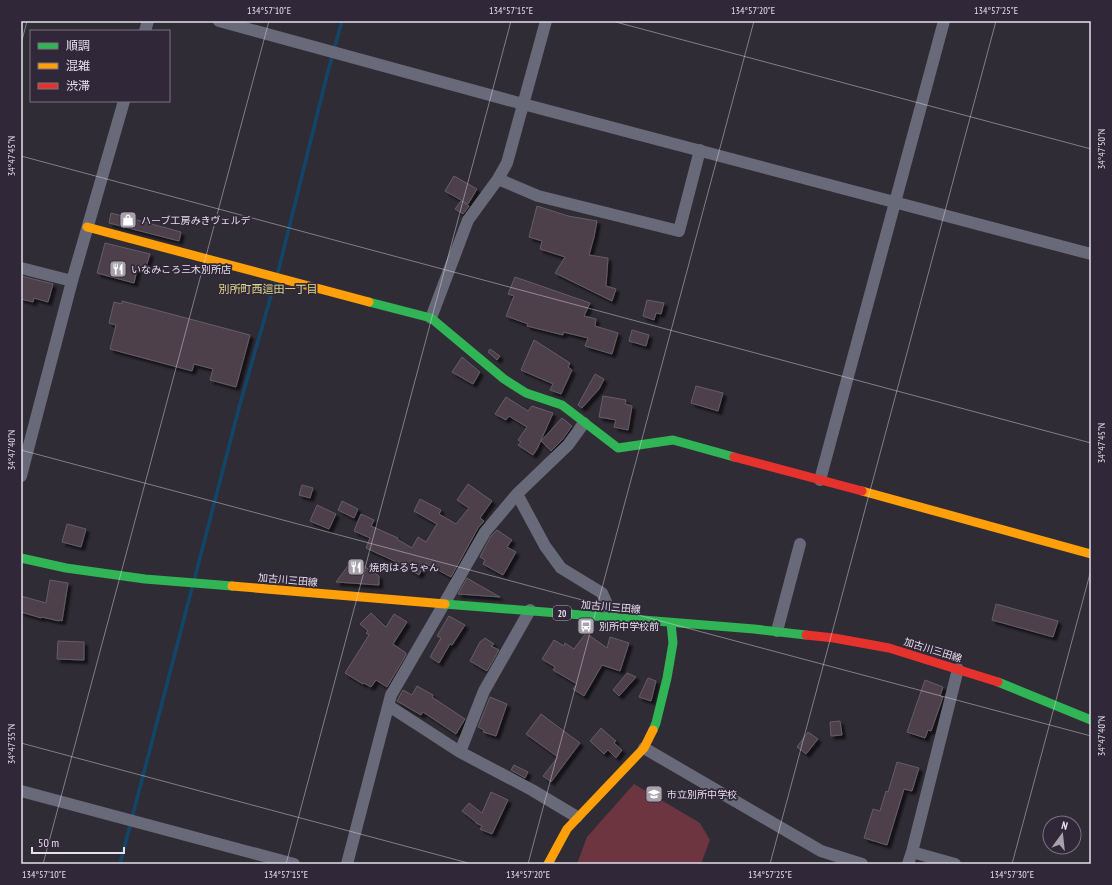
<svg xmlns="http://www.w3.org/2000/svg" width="1112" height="885" viewBox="0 0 1112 885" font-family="'PT Sans Narrow','Noto Sans JP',sans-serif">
<defs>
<filter id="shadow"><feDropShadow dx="3.5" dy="3.5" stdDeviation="1" flood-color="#0009"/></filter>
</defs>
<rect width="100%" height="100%" fill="#302c35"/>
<path fill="#6d3540" d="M 634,784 L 700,823 L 710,840 L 701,864 L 577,864 L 587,837 Z"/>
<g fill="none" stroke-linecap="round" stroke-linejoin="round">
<path stroke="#124669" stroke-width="3.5" d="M 278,272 L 327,75 L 342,21
M 195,577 L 240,404 L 275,282
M 120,864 L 192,588"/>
</g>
<path fill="#4d3f4c" stroke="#645e64" filter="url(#shadow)" d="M 454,176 L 477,189 L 468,204 L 445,191 Z
M 461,201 L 469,206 L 463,214 L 455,209 Z
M 537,206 L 568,216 L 597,221 L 594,237 L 589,255 L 608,258 L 606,286 L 616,289 L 612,301 L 555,273 L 565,257 L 540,249 L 542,241 L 529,237 Z
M 111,213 L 181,232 L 179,241 L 109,223 Z
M 105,243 L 150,254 L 146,267 L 138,265 L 134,283 L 97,273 Z
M 21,276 L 53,284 L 48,302 L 34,298 L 33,302 L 21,299 Z
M 515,277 L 590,303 L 584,316 L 596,319 L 595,326 L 618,333 L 612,354 L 585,346 L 588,338 L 563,332 L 563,335 L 527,326 L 528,324 L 506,316 L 514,296 L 508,294 Z
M 647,300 L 664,303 L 661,314 L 656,313 L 654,320 L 643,316 Z
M 122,301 L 250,335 L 236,387 L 210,380 L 213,369 L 194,364 L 192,371 L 110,349 L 116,325 L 109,323 L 114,302 L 122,304 Z
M 632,330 L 649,335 L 646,346 L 629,341 Z
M 534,340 L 570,363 L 568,367 L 572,370 L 561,394 L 550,390 L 553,384 L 551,383 L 521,370 Z
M 490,349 L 500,356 L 497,360 L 488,352 Z
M 462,357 L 480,372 L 473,384 L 452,372 Z
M 595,374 L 604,379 L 599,389 L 582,408 L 578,405 Z
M 696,386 L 723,393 L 718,411 L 691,403 Z
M 603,396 L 626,400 L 625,404 L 632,406 L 628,430 L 614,427 L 616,420 L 599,417 Z
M 506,397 L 528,411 L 532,406 L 553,413 L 537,449 L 533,455 L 518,445 L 521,442 L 518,440 L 527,427 L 509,416 L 506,420 L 495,414 Z
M 562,418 L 572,426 L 562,440 L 551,451 L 541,441 Z
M 468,484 L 492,501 L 480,518 L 484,521 L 478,528 L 451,577 L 425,563 L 419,575 L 401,564 L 366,548 L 370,538 L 354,531 L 361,514 L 374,520 L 371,526 L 398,538 L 397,539 L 412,548 L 418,537 L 426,542 L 437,524 L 414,511 L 420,499 L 441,510 L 439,514 L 456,524 L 469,508 L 457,500 Z
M 302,485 L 313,488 L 310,498 L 299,495 Z
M 342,501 L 358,509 L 354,518 L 338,510 Z
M 317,505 L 336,514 L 329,529 L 310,521 Z
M 67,524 L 86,529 L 81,547 L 62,542 Z
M 497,530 L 512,540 L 507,547 L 516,552 L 503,575 L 483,564 L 485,560 L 480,557 L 491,536 Z
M 353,559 L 379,576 L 379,585 L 336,582 Z
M 467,578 L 477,584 L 500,597 L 458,594 Z
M 50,580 L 68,583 L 62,621 L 60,620 L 59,621 L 42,617 L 41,618 L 21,612 L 21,596 L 46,603 Z
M 996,604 L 1058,621 L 1053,637 L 992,620 Z
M 371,613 L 386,627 L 394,614 L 407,622 L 393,644 L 406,653 L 406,655 L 387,687 L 376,680 L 371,687 L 364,683 L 363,684 L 345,673 L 369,635 L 366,633 L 368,631 L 360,624 Z
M 449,616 L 465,625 L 452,645 L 450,644 L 439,663 L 430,657 L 441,638 L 437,636 Z
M 586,633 L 607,648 L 610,637 L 629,643 L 620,671 L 602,665 L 584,696 L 573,689 L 577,684 L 553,670 L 555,667 L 542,659 L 554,640 L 564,646 L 565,643 L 574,649 Z
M 485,638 L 494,644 L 491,646 L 499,650 L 487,671 L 470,661 L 480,642 Z
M 58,641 L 84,642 L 84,660 L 57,659 Z
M 627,673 L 636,677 L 619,696 L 613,690 Z
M 648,678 L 656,681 L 651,701 L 639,697 Z
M 925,680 L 943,687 L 940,696 L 943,697 L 931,731 L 928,730 L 925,738 L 907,732 Z
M 417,686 L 433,695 L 432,697 L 465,719 L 456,734 L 423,712 L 421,715 L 397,701 L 403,690 L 412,695 Z
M 490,697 L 507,704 L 496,736 L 483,732 L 484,730 L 478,727 Z
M 541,714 L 580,743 L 551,782 L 543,776 L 558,757 L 526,734 Z
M 840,721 L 842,735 L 831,736 L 830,722 Z
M 601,728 L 616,741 L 614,743 L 622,750 L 616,758 L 608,750 L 604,754 L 590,741 Z
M 808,732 L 818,739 L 806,754 L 797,747 Z
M 897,762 L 919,768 L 912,791 L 904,789 L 887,845 L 864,838 L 873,809 L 880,811 L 886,791 L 888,792 Z
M 514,765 L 528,772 L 525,778 L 511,770 Z
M 491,792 L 508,800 L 492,834 L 480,829 L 482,826 L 476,823 L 476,822 L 462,811 L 469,803 L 482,813 Z"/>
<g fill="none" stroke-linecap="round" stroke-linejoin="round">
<path stroke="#686a79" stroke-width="12" d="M 219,21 L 523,104 L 1091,254
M 145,31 L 148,21
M 498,179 L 538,196 L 679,231 L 700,150
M 21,268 L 72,281
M 431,318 L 468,220 L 498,179 L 507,163 L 546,21
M 21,476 L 72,281 L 124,101
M 820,480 L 944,21
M 517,494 L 545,546 L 561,568 L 602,593 L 613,618
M 777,631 L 800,544
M 389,706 L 460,752 L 532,790 L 577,817
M 644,748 L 821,851 L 862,864
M 460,752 L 484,691 L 530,610
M 21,791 L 294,864
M 912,852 L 958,669
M 347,864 L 391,695 L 444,604 L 485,532 L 517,494 L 568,445 L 584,423
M 908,864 L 912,852 L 955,864"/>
<path stroke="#30b455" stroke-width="9" d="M 369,302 L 431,318 L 504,379 L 526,393 L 562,405 L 618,448 L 673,440 L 734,457
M 21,558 L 66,568 L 145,579 L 232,586
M 445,604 L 754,629 L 806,635
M 998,682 L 1091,720
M 653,730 L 656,723 L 667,678 L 673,643 L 671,623"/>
<path stroke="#ff9f0a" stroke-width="9" d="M 87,227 L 369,302
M 862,491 L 1091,554
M 232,586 L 445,604
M 548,864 L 567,829 L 644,748 L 653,730"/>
<path stroke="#e5322d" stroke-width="9" d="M 734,457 L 862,491
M 806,635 L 834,638 L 889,648 L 998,682"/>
</g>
<path fill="none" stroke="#e5e0eb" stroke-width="1" stroke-opacity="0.45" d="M 612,21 L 1091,149M 21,44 L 27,21M 21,156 L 1091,443M 21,450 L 1091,736M 21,743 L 472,864M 43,864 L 269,21M 286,864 L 511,21M 528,864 L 754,21M 770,864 L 996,21M 1012,864 L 1091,570"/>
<defs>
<g id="shop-square" transform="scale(0.9)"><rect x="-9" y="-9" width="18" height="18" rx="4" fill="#a6a1ab" stroke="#302839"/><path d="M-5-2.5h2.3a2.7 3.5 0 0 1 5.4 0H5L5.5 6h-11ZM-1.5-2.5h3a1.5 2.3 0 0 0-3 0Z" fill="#fff"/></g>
<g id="restaurant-square" transform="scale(0.9)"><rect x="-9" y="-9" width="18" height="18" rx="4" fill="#a6a1ab" stroke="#302839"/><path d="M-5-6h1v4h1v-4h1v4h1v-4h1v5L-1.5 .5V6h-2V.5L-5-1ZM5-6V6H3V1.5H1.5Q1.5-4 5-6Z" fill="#fff"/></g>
<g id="bus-square" transform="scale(0.9)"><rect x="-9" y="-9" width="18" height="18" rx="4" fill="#a6a1ab" stroke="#302839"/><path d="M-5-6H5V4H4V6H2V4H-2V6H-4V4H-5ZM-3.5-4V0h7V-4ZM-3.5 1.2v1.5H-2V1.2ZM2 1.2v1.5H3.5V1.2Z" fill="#fff"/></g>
<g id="school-square" transform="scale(0.9)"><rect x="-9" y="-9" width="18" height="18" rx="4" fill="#a6a1ab" stroke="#302839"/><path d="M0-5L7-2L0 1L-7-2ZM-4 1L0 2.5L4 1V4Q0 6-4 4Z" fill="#fff"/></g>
</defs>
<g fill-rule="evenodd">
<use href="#shop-square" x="128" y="220"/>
<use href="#restaurant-square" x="118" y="269"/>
<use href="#restaurant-square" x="356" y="567"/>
<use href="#bus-square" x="586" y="626"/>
<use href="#school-square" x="654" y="794"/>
</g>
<g text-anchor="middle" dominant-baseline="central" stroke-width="3.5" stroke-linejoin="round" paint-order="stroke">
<rect fill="#302839" stroke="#afa9b6" stroke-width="1" x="553" y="606" width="18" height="14" rx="3"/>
<g font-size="9" font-weight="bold" fill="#e5e0eb">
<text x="562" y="613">20</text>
</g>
<g font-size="10" fill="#e5e0eb" stroke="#302839" text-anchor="start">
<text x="141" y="220">ハーブ工房みきヴェルデ</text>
<text x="131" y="269">いなみころ三木別所店</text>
<text x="369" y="567">焼肉はるちゃん</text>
<text x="599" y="626">別所中学校前</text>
<text x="667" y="794">市立別所中学校</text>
</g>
<g font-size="10" fill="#e5e0eb" stroke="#302839">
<text transform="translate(288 580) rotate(5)">加古川三田線</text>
<text transform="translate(611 607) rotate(5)">加古川三田線</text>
<text transform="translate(933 650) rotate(17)">加古川三田線</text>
</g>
<g font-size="11" fill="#deda8b" stroke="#302839">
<text x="268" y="289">別所町西這田一丁目</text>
</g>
</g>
<rect width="1112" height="885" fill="none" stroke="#302839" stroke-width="44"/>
<rect x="30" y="30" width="140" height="72" fill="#302839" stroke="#787280"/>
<rect x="38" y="43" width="20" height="6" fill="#30b455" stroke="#787280"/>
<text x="66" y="50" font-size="12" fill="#e5e0eb">順調</text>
<rect x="38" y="63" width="20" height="6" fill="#ff9f0a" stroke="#787280"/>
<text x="66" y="70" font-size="12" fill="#e5e0eb">混雑</text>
<rect x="38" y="83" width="20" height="6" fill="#e5322d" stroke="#787280"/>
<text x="66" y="90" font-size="12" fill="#e5e0eb">渋滞</text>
<g transform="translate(1062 835) rotate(15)"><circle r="19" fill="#302839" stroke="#787280"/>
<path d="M0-3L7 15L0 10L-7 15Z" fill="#a6a1ab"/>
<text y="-6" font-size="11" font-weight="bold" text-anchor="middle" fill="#e5e0eb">N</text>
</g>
<path d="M32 847v6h92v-6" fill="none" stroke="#e5e0eb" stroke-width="2"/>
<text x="38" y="847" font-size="12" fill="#e5e0eb" stroke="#302839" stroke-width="3" paint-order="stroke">50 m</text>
<rect x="22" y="22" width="1068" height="841" fill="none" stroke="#e5e0eb" stroke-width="1.5"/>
<g font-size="10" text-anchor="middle" fill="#e5e0eb">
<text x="269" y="14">134°57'10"E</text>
<text x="511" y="14">134°57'15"E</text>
<text x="753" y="14">134°57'20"E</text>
<text x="996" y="14">134°57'25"E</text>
<text transform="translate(1101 149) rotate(-90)" y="4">34°47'50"N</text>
<text transform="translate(11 156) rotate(-90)" y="4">34°47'45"N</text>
<text transform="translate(1101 443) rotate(-90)" y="4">34°47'45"N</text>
<text transform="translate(11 450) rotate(-90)" y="4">34°47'40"N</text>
<text transform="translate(1101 736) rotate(-90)" y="4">34°47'40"N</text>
<text transform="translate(11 744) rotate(-90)" y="4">34°47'35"N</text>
<text x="44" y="878">134°57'10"E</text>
<text x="286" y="878">134°57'15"E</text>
<text x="528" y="878">134°57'20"E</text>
<text x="770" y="878">134°57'25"E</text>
<text x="1012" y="878">134°57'30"E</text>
</g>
</svg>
